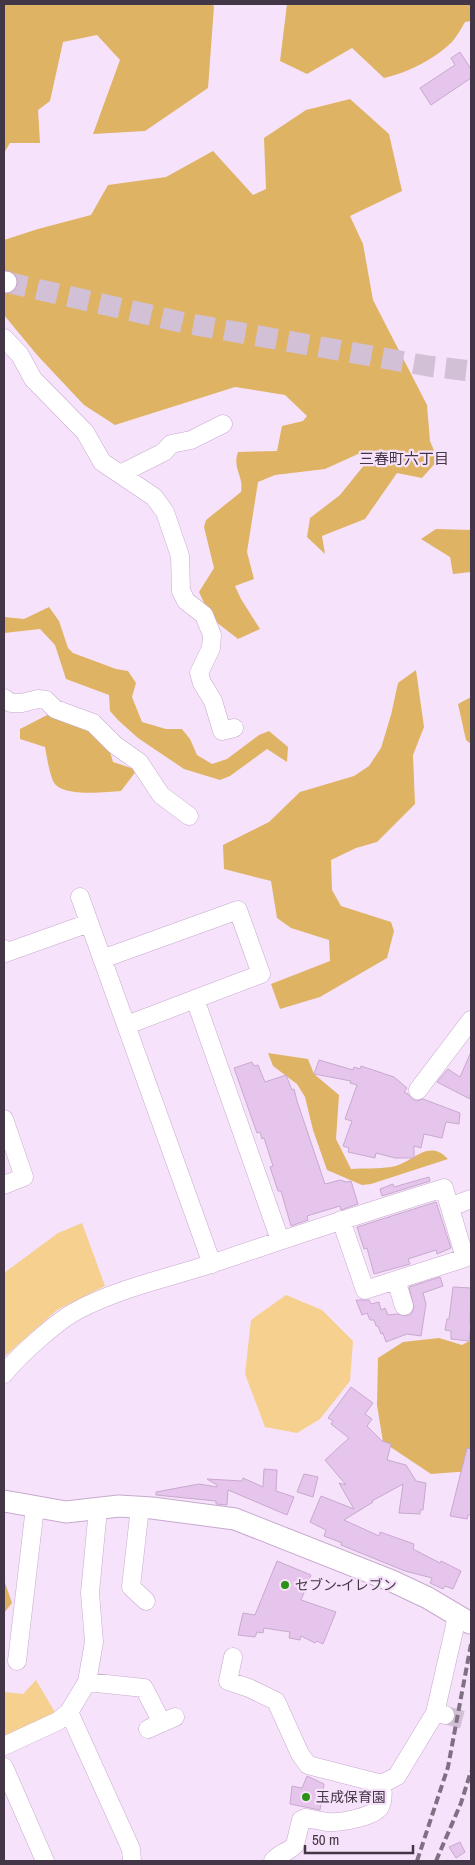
<svg xmlns="http://www.w3.org/2000/svg" width="475" height="1865" viewBox="0 0 475 1865" font-family="'Archivo Narrow','Noto Sans JP',sans-serif">
<rect width="100%" height="100%" fill="#f6e2fa"/>
<path fill="#f5d08e" d="M 82,1223 L 105,1286 L 57,1310 L 5,1356 L 4,1273 L 58,1233 Z
M 286,1295 L 322,1310 L 353,1341 L 350,1381 L 320,1419 L 297,1433 L 265,1427 L 245,1374 L 251,1320 Z
M 36,1680 L 56,1714 L 4,1738 L 4,1692 L 23,1694 Z"/>
<path fill="#dfb364" d="M 4,4 L 212,4 L 214,6 L 208,88 L 145,131 L 93,134 L 120,60 L 97,35 L 63,42 L 50,101 L 38,110 L 40,143 L 10,143 L 4,153 Z
M 287,4 L 471,4 L 471,21 L 465,22 C 461,29 457,36 452,42 C 433,60 409,72 384,78 L 352,48 L 307,74 L 280,61 Z
M 350,99 L 389,134 L 402,191 L 350,216 L 363,244 L 373,300 L 427,405 L 430,441 L 438,460 L 422,478 L 397,473 L 365,519 L 322,536 L 325,554 L 307,537 L 310,518 L 340,495 L 369,459 L 358,454 L 325,469 L 275,475 L 258,482 L 247,552 L 254,579 L 235,586 L 241,599 L 260,629 L 238,639 L 211,618 L 199,592 L 214,568 L 204,527 L 206,520 L 241,492 C 244,476 232,469 238,452 L 277,451 L 282,426 L 303,421 L 307,416 L 285,395 L 235,387 L 115,425 L 84,405 L 37,355 L 4,315 L 4,240 L 38,229 L 91,215 L 108,185 L 166,177 L 213,151 L 253,195 L 266,189 L 264,138 L 306,110 Z
M 436,529 L 471,530 L 471,572 L 453,574 L 450,557 L 421,539 Z
M 49,607 L 59,621 L 68,648 L 73,653 L 116,669 L 128,671 L 136,683 L 132,697 L 142,722 L 166,729 L 182,729 L 190,739 L 197,755 L 212,764 L 227,759 L 259,735 L 269,731 L 288,747 L 287,762 L 267,749 L 230,776 L 220,780 L 184,769 L 138,738 L 118,720 L 110,711 L 109,695 L 66,679 L 55,645 L 40,629 L 4,633 L 4,617 L 24,619 Z
M 416,670 L 424,727 L 413,755 L 415,804 L 377,842 L 356,848 L 331,860 L 332,890 L 341,906 L 391,922 L 394,931 L 387,958 L 320,997 L 280,1009 L 271,984 L 330,961 L 329,940 L 291,928 L 277,918 L 271,881 L 224,869 L 223,845 L 269,822 L 300,792 L 354,776 L 369,766 L 381,748 L 391,715 L 398,683 Z
M 471,697 L 471,744 L 466,740 L 458,704 Z
M 55,711 C 83,724 106,729 113,762 L 137,770 L 121,791 C 106,792 61,798 53,781 C 49,771 47,758 45,747 L 20,739 L 20,729 Z
M 268,1053 L 308,1059 L 314,1074 L 339,1095 L 336,1139 L 351,1169 C 364,1168 378,1169 391,1167 C 412,1164 428,1137 448,1159 L 371,1184 L 362,1185 L 327,1170 L 313,1130 L 305,1097 L 297,1084 L 273,1066 Z
M 439,1338 L 462,1345 L 471,1340 L 471,1471 L 431,1474 L 383,1442 L 377,1405 L 378,1358 L 403,1342 Z
M 4,1580 L 12,1603 L 4,1613 Z"/>
<path fill="#e5c5eb" stroke="#c9a9cf" d="M 460,52 L 471,69 L 471,78 L 431,105 L 420,88 L 455,65 L 451,58 Z
M 471,1052 L 471,1096 L 470,1095 L 470,1099 L 437,1082 L 448,1069 L 460,1077 Z
M 319,1060 L 353,1070 L 354,1067 L 360,1069 L 361,1066 L 394,1077 L 407,1088 L 404,1092 L 408,1094 L 412,1099 L 417,1101 L 423,1099 L 460,1113 L 459,1124 L 446,1122 L 442,1138 L 424,1134 L 421,1148 L 414,1146 L 414,1158 L 395,1158 L 376,1153 L 375,1158 L 348,1152 L 349,1148 L 343,1146 L 352,1121 L 345,1119 L 357,1085 L 350,1083 L 351,1081 L 314,1074 Z
M 252,1062 L 254,1066 L 258,1065 L 265,1082 L 286,1075 L 292,1090 L 294,1089 L 297,1101 L 325,1184 L 340,1180 L 346,1182 L 351,1181 L 358,1204 L 341,1210 L 340,1206 L 307,1216 L 308,1220 L 291,1226 L 281,1191 L 278,1191 L 270,1167 L 273,1166 L 264,1138 L 262,1139 L 260,1132 L 257,1133 L 234,1068 Z
M 429,1177 L 430,1181 L 382,1196 L 380,1189 L 393,1184 L 394,1187 Z
M 436,1202 L 451,1248 L 437,1254 L 436,1250 L 408,1259 L 410,1264 L 374,1274 L 367,1248 L 364,1249 L 357,1227 Z
M 440,1277 L 443,1286 L 423,1293 L 426,1304 L 421,1336 L 407,1334 L 386,1342 L 383,1333 L 381,1334 L 378,1326 L 376,1326 L 374,1320 L 370,1320 L 367,1313 L 362,1315 L 356,1300 L 369,1300 L 371,1304 L 379,1302 L 381,1310 L 385,1308 L 388,1315 L 397,1314 L 407,1316 L 411,1314 L 414,1308 L 409,1287 Z
M 453,1287 L 471,1288 L 470,1322 L 471,1322 L 471,1326 L 469,1341 L 451,1339 L 451,1331 L 445,1330 L 447,1319 L 449,1319 Z
M 351,1387 L 373,1403 L 365,1414 L 372,1419 L 367,1426 L 382,1441 L 391,1444 L 387,1460 L 406,1465 L 416,1481 L 426,1483 L 423,1510 L 420,1510 L 420,1514 L 399,1513 L 403,1484 L 372,1501 L 373,1502 L 344,1520 L 379,1536 L 380,1532 L 414,1544 L 413,1549 L 440,1563 L 441,1561 L 461,1571 L 453,1589 L 445,1586 L 443,1589 L 430,1583 L 432,1578 L 405,1571 L 341,1545 L 342,1543 L 324,1536 L 326,1530 L 310,1522 L 321,1496 L 354,1509 L 339,1483 L 346,1485 L 325,1460 L 349,1438 L 331,1424 L 333,1421 L 328,1418 Z
M 467,1448 L 471,1449 L 471,1515 L 468,1515 L 467,1519 L 450,1516 Z
M 264,1469 L 277,1470 L 276,1491 L 294,1497 L 287,1515 L 228,1490 L 227,1505 L 216,1504 L 216,1501 L 156,1495 L 156,1492 L 199,1484 L 217,1487 L 217,1485 L 207,1479 L 242,1481 L 243,1478 L 263,1487 Z
M 304,1474 L 318,1477 L 313,1497 L 297,1492 Z
M 277,1561 L 311,1575 L 301,1600 L 336,1612 L 323,1644 L 317,1641 L 315,1643 L 301,1636 L 300,1640 L 289,1638 L 290,1632 L 264,1628 L 263,1633 L 257,1632 L 255,1637 L 238,1635 L 243,1613 L 255,1615 Z
M 307,1776 L 324,1784 L 320,1810 L 290,1804 L 292,1786 L 302,1788 Z
M 460,1842 L 465,1852 L 456,1858 L 449,1847 Z"/>
<g fill="none" stroke-linecap="round" stroke-linejoin="round">
<path stroke="#d2c0d6" stroke-width="18" stroke-dasharray="18 9" stroke-linecap="butt" d="M 445,1715 L 471,1722"/>
<path stroke="#d2c0d6" stroke-width="21" stroke-dasharray="21 11" stroke-linecap="butt" d="M 6,282 L 185,323 L 428,366 L 471,371"/>
<g stroke="#c8a9ce" stroke-width="19">
<path id="minor" d="M 4,338 L 20,355 L 33,379 L 85,432 L 102,462 L 154,497 L 165,512 L 180,556 L 181,591 L 186,601 L 204,615 L 212,635 L 211,648 L 199,673 L 202,683 L 213,701 L 222,731 L 234,728
M 120,474 L 164,452 L 171,444 L 191,440 L 223,424
M 4,698 L 11,703 L 22,703 L 38,699 L 46,700 L 55,709 L 93,723 L 115,745 L 139,762 L 161,795 L 189,816
M 80,897 L 212,1264
M 4,949 L 5,953 L 89,923
M 102,959 L 238,910 L 261,974 L 127,1025
M 195,999 L 280,1240
M 418,1090 L 471,1020
M 4,1119 L 24,1177 L 4,1185
M 450,1207 L 471,1199
M 396,1280 L 404,1306
M 4,1374 C 17,1357 58,1320 78,1310 C 120,1288 168,1278 214,1263 C 290,1237 367,1212 444,1188 L 465,1258 L 365,1290 L 341,1220
M 140,1507 L 131,1587 L 146,1601
M 233,1657 L 228,1681 L 249,1688 L 276,1701 L 300,1754 L 308,1765 L 382,1784 L 397,1776 L 435,1713
M 17,1661 L 35,1507
M 87,1682 L 144,1688 L 162,1723
M 69,1712 L 131,1849 L 132,1861
M 445,1715 L 435,1713 L 455,1626 L 456,1614
M 148,1729 L 175,1717
M 4,1746 L 58,1721 L 69,1712 L 87,1682 L 94,1642 L 90,1593 L 98,1509
M 4,1767 L 45,1861
M 273,1861 C 279,1853 289,1852 295,1845 L 301,1820 L 305,1818 C 312,1819 320,1821 328,1822 C 339,1823 374,1817 380,1807 C 384,1800 383,1791 382,1784"/>
</g>
<g stroke="#c8a9ce" stroke-width="23">
<path id="tertiary" d="M 4,282 L 6,282
M 4,1501 L 66,1512 L 119,1506 L 152,1508 L 235,1519 L 392,1581 L 428,1598 L 470,1623"/>
</g>
<use href="#minor" stroke="#fff" stroke-width="18"/>
<use href="#tertiary" stroke="#fff" stroke-width="21"/>
<path stroke="#807083" stroke-width="4" stroke-dasharray="8 4" stroke-linecap="butt" d="M 417,1861 L 448,1767 L 471,1644
M 436,1861 L 461,1803 L 471,1771"/>
</g>
<g fill="#2b9216" stroke="#f6e2fa" stroke-width="2">
<circle cx="285" cy="1585" r="5"/>
<circle cx="306" cy="1797" r="5"/>
</g>
<g text-anchor="middle" dominant-baseline="central" stroke-width="4.5" stroke-linejoin="round" paint-order="stroke">
<g font-size="14" fill="#433646" stroke="#f6e2fa" text-anchor="start">
<text x="295" y="1585">セブン-イレブン</text>
<text x="316" y="1797">玉成保育園</text>
</g>
<g font-size="15" fill="#433646" stroke="#f6e2fa">
<text x="404" y="458">三春町六丁目</text>
</g>
</g>
<rect width="475" height="1865" fill="none" stroke="#433646" stroke-width="10"/>
<path d="M305 1845v8h108v-8" fill="none" stroke="#433646" stroke-width="2.5"/>
<text x="312" y="1845" font-size="15" fill="#433646" stroke="#f6e2fa" stroke-width="4" paint-order="stroke">50 m</text>
</svg>
